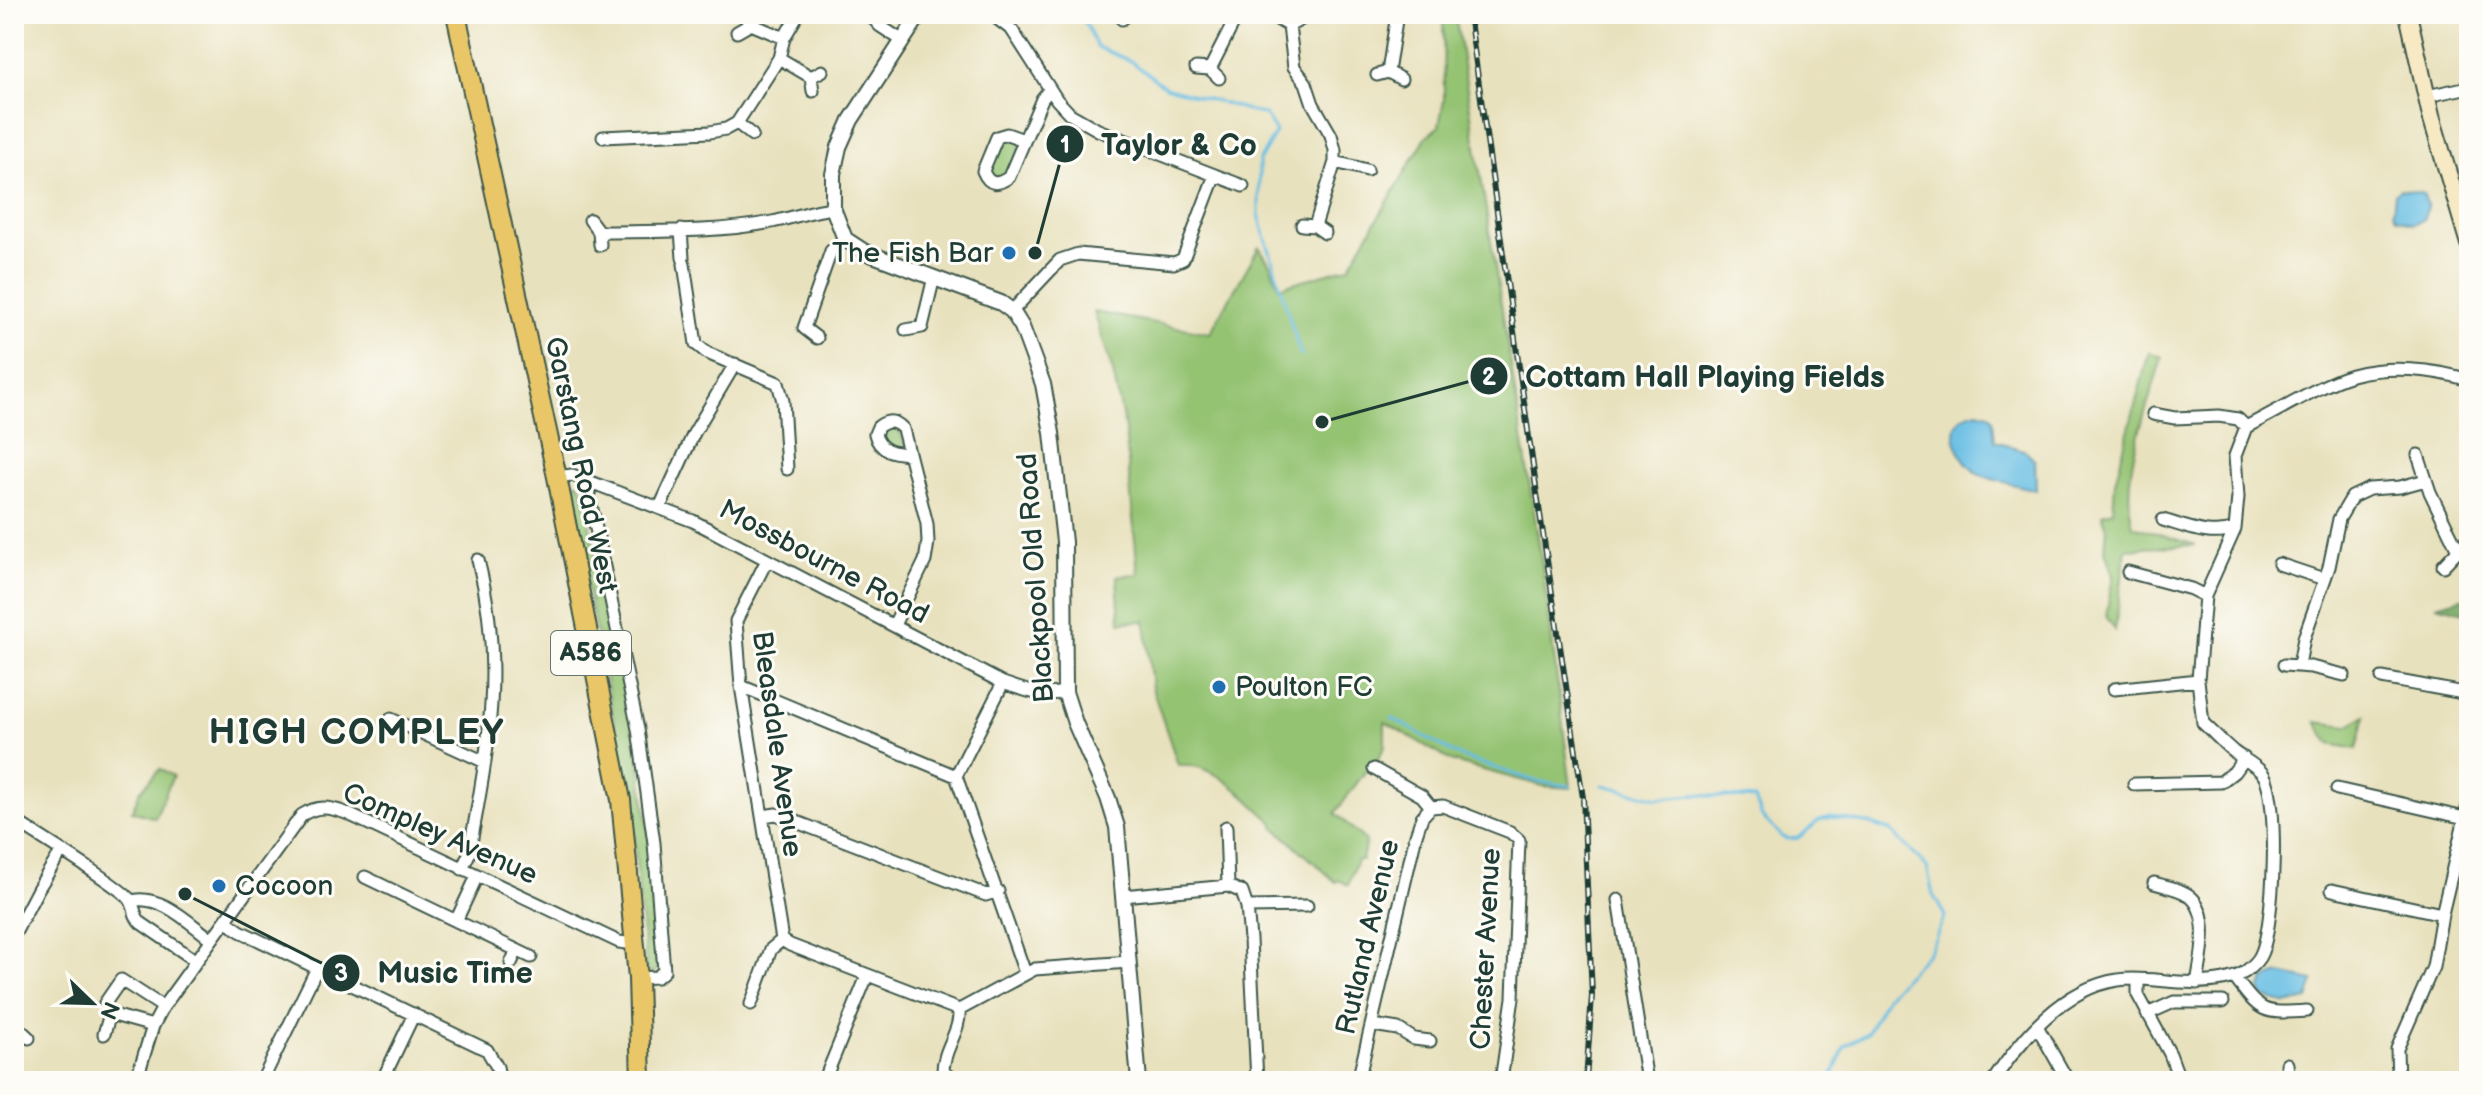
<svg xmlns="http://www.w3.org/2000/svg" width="2483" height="1095" viewBox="0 0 2483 1095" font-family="'Balsamiq Sans',sans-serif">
<rect width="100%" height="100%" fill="#fdfcf7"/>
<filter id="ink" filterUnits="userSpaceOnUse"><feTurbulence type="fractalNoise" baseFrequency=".0125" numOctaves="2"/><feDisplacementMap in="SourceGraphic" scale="16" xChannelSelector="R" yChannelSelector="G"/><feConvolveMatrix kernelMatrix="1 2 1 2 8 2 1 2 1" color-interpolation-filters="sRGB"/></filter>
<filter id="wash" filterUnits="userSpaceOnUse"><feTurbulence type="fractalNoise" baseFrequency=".006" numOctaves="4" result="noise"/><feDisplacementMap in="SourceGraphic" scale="32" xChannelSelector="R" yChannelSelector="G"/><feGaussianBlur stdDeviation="1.8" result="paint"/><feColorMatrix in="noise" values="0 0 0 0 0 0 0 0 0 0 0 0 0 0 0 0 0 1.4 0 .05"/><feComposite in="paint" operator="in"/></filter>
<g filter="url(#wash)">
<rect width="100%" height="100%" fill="#e8e1bd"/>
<path fill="#94c372" stroke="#5a8053" stroke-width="2" d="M 1443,14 L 1455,14 L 1541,556 L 1571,788 L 1543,786 L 1453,762 L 1385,722 L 1385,746 L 1377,761 L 1374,760 L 1335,813 L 1366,841 L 1362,860 L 1357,860 L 1348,885 L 1339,880 L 1336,882 L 1274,827 L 1274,823 C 1246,799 1216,762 1178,765 L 1152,688 L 1145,621 L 1120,622 L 1117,576 L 1138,574 L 1125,429 L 1113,372 L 1094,312 L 1210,333 L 1259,247 L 1271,266 L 1279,287 L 1349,267 L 1426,137 L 1439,126 L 1444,99 Z
M 997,137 L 1024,140 L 1009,177 L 986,179 Z
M 2149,352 L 2162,357 C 2148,408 2119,473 2133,526 L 2196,545 L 2126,549 L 2115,630 L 2106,616 L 2113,576 L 2105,551 L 2107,528 L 2102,514 L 2113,511 L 2115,482 Z
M 895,422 L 909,454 L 891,452 L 876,430 Z
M 575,483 L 579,483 L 582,488 L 639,758 L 651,849 L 660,967 L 652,974 L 646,969 L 631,804 L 569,496 L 569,489 Z
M 2365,716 L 2357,749 L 2330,744 L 2316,722 L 2347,726 Z
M 160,769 L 173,776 L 155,818 L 132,811 L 140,791 Z"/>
<path fill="#77a964" stroke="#4b734c" stroke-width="2" d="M 2469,596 L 2469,613 L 2436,605 Z"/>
<path fill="#66bde3" stroke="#427d8c" stroke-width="2" d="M 2400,189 L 2423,193 L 2428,207 L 2423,220 L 2413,224 L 2396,218 L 2393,212 L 2395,194 Z
M 1978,411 L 1989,414 L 1993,420 L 1995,441 L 2026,451 L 2035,460 L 2036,490 C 2024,487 1983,478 1976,473 C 1955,455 1941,418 1978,411 Z
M 2280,974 L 2314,981 L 2308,999 L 2286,1004 L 2263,997 L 2260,989 L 2265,979 Z"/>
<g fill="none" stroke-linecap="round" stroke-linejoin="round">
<path stroke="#66bde3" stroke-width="3" d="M 1081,14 L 1097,47 L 1131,61 L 1165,87 L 1265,115 L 1276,132 L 1259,161 L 1259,215 L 1301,356
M 1392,718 L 1459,756 L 1535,781 L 1570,786
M 1603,785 L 1657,798 L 1696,795 L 1755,799 L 1762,817 L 1783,837 L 1789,839 L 1798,838 L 1820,820 L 1831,817 L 1871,824 L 1891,831 L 1927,867 L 1933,895 L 1945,916 L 1930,950 L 1886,997 L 1867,1033 L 1845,1046 L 1830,1081"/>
</g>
</g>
<g filter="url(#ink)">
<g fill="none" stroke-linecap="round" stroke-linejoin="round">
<g stroke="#3d5649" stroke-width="15">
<path id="minor" d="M 743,14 L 751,24 L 784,38
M 869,14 L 880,26 L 903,41
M 991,14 L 1012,30 L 1057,100 L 1070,114 L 1098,130 L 1243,186
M 1122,14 L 1122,19
M 1269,14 L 1289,26 L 1311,14
M 1289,26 L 1294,67 L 1306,83 L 1313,104 L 1331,135 L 1335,150 L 1335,162 L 1315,226 L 1325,233
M 737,32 L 751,24
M 779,58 L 811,77 L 822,71
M 1196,68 L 1210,69
M 1388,72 L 1401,79
M 1377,75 L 1388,72 L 1397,14
M 811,77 L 813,91
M 1219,78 L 1210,69 L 1238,14
M 2427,96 L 2469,87
M 737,123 L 752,135
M 603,137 L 710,132 L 726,129 L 737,123 L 779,58 L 784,38 L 798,14
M 1024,140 L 1007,134 L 997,137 L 983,171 C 989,186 998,185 1009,177 L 1042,99 L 1050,89
M 1335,162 L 1367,170
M 590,220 L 599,232 C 656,231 716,233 772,222 C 793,218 812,210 833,208
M 1302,225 L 1315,226
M 681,230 L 683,258
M 599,232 L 600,245
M 684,264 L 696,344 L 707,353 L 778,383 L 783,401 L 787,469
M 1012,311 L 1060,260 L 1078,254 L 1174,263 L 1183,259 L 1215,175
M 906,330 L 922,327 L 934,277
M 817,338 L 804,328 L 831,251 L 845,239
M 2153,414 L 2175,418 L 2219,416 L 2238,419 L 2246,427
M 2418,455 L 2430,492 L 2458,550 L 2469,539
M 557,477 L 572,475 L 693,521 L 1003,683 C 1026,691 1041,697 1065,692
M 589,481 L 588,490 L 638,729 L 654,843 L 664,971 L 657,977 L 638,978
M 660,507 L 694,433 L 735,364
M 2163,520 C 2187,527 2211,538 2235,529
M 767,560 L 736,621 L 741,686 L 782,940
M 2279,564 L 2324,579
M 2443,566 L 2458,550
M 2128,572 L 2191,589 L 2205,596
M 894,625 L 925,561 L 928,542 L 927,524 L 903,429 C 895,420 887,420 878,427 L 875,434 C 879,451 893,453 909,454
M 2284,665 L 2311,667 L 2344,675
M 2299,665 L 2304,638 L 2329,567 L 2339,519 L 2352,497 L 2369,489 L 2400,487 L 2426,480
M 2382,678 L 2469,694
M 1003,683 L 956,776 L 1025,973
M 741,686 L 956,776
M 2114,689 L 2198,680
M 391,719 L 485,762
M 1374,769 L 1422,796 L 1431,807 L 1443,806 L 1510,832 L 1519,840 L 1513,998 L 1501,1081
M 2134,784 L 2221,782 L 2234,772 L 2244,758
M 2337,789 L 2465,818
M 763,816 L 776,814 L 986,895 L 998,891
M 14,820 C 32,832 125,889 131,901 C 136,910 133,915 141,923 L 195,960
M 1226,827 L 1228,886
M 462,869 L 469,854 C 488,750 505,666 478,560
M 365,877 L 531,957
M 2154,883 C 2164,886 2176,888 2185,893 C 2214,908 2201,958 2197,983
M 2332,890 L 2442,914
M 1123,896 L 1228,886 L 1242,892 L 1247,907 L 1250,939 L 1257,1081
M 1618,900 L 1647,1081
M 131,901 C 160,893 189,923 211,939
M 1247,907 L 1307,906
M 226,921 L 240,931 L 487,1050 L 497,1067 L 500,1081
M 456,921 L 477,876
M 14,935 L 38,889 L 61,852
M 782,940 L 790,945 L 959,1010 L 1035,969 L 1129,962
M 511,963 L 517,950
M 2234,977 C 2261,1013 2262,1014 2307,1011
M 2138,980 L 2138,995 L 2170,1054 L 2180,1081
M 105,1003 L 121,980 L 163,1007
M 751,1004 L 771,949 L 782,940
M 959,1010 C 961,1031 943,1049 943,1071 L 948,1076 L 960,1081
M 2147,1014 L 2174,1002 L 2223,1002
M 14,1024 L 29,1038
M 1373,1025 L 1398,1029 L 1414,1039 L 1430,1041
M 2037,1026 L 2068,1081
M 104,1034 L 110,1014 L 153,1026
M 2287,1064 L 2289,1081
M 136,1081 L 153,1026 L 163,1007 L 302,815 C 318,805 329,807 346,813 L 619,942 L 635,944
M 262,1081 L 317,968
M 382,1081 L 414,1014
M 824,1081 L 867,976
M 1358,1081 L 1416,835 L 1422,817 L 1431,807
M 1993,1081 C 2022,1038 2063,988 2118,980 C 2137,977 2159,981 2179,982 C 2198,983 2228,983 2245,972 C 2250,968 2259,960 2261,954 C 2274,928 2280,797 2263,774 C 2256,765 2243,759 2234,752 C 2223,743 2213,732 2203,723 L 2198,680 L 2205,596 L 2235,529 L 2238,497 L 2235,456 L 2246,427 C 2278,411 2319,385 2352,375 C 2389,365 2433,369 2469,380
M 2398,1081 L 2397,1049 L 2433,967 L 2442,914 L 2469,801"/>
</g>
<g stroke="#3d5649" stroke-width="18">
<path id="tertiary" d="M 920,14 L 851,120 L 839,147 L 833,174 L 833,208 L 845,239 L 865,252 L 1001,303 L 1012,311 L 1022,327 L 1043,384 L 1052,433 L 1064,542 L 1065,692 L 1075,723 L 1108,798 L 1117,827 L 1139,1081"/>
</g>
<g stroke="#3d5649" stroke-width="20">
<path id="secondary" d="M 2408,14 L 2431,116 L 2469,244"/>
</g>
<g stroke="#3d5649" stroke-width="22">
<path id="primary" d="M 456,14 L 557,477 L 621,800 L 638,978 L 641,1081"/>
</g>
<use href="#minor" stroke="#fff" stroke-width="11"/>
<use href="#tertiary" stroke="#fff" stroke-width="14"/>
<use href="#secondary" stroke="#f6e9c3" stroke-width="16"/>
<use href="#primary" stroke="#e9c769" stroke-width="18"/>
<g stroke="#1f3d34" stroke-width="6">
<path id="rail" d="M 1469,14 L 1537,494 L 1583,798 L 1592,995 L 1586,1081"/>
</g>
<use href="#rail" stroke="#fdfcf7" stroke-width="3" stroke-dasharray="9" stroke-linecap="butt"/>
</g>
</g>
<g fill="#1f6fb2" stroke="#fdfcf7" stroke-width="3">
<circle cx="1009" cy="253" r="8"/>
<circle cx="1219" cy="687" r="8"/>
<circle cx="219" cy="886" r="8"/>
</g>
<g text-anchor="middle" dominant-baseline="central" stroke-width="6" stroke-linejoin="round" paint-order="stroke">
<rect fill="#fdfcf7" stroke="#62766e" stroke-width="2" x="551" y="631" width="80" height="44" rx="6"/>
<g font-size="26" font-weight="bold" fill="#1f3d34">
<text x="591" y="653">A586</text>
</g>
<g font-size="28" fill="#1f3d34" stroke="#fdfcf7" text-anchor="start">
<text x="993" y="253" text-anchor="end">The Fish Bar</text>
<text x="1235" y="687">Poulton FC</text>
<text x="235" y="886">Cocoon</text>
</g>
<g font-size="28" fill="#1f3d34" stroke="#fdfcf7">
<text transform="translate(581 465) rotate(78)">Garstang Road West</text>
<text transform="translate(824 562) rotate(28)">Mossbourne Road</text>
<text transform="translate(1036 578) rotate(-94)">Blackpool Old Road</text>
<text transform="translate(777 744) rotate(82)">Bleasdale Avenue</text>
<text transform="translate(440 834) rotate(24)">Compley Avenue</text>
<text transform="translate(1368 937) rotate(-77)">Rutland Avenue</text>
<text transform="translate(1486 949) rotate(-87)">Chester Avenue</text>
</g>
<g font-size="36" font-weight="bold" letter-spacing="2" fill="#1f3d34" stroke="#fdfcf7">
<text x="357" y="733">HIGH COMPLEY</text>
</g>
</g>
<path fill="none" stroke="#1f3d34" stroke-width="3" d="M1035 253L1065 144M1322 422L1489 376M185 894L341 973"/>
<g fill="#1f3d34" stroke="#fdfcf7" stroke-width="3">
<circle cx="1035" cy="253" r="8"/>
<circle cx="1322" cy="422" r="8"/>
<circle cx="185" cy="894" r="8"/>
<circle cx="1065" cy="144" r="20"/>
<circle cx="1489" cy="376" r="20"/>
<circle cx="341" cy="973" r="20"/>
</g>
<g font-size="24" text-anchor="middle" font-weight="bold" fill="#fff">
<text x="1065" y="153">1</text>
<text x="1489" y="385">2</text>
<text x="341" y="981">3</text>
</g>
<g font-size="30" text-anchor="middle" font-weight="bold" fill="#1f3d34" stroke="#fdfcf7" stroke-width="6" stroke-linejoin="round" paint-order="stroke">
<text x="1179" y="155">Taylor &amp; Co</text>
<text x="1705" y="387">Cottam Hall Playing Fields</text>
<text x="455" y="983">Music Time</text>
</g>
<rect width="2483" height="1095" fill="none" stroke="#fdfcf7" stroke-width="48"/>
<g transform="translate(92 1003) rotate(113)" stroke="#fdfcf7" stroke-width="6" paint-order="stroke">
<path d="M0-6L14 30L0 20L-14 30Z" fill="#1f3d34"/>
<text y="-12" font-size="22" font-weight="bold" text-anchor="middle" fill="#1f3d34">N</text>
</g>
</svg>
